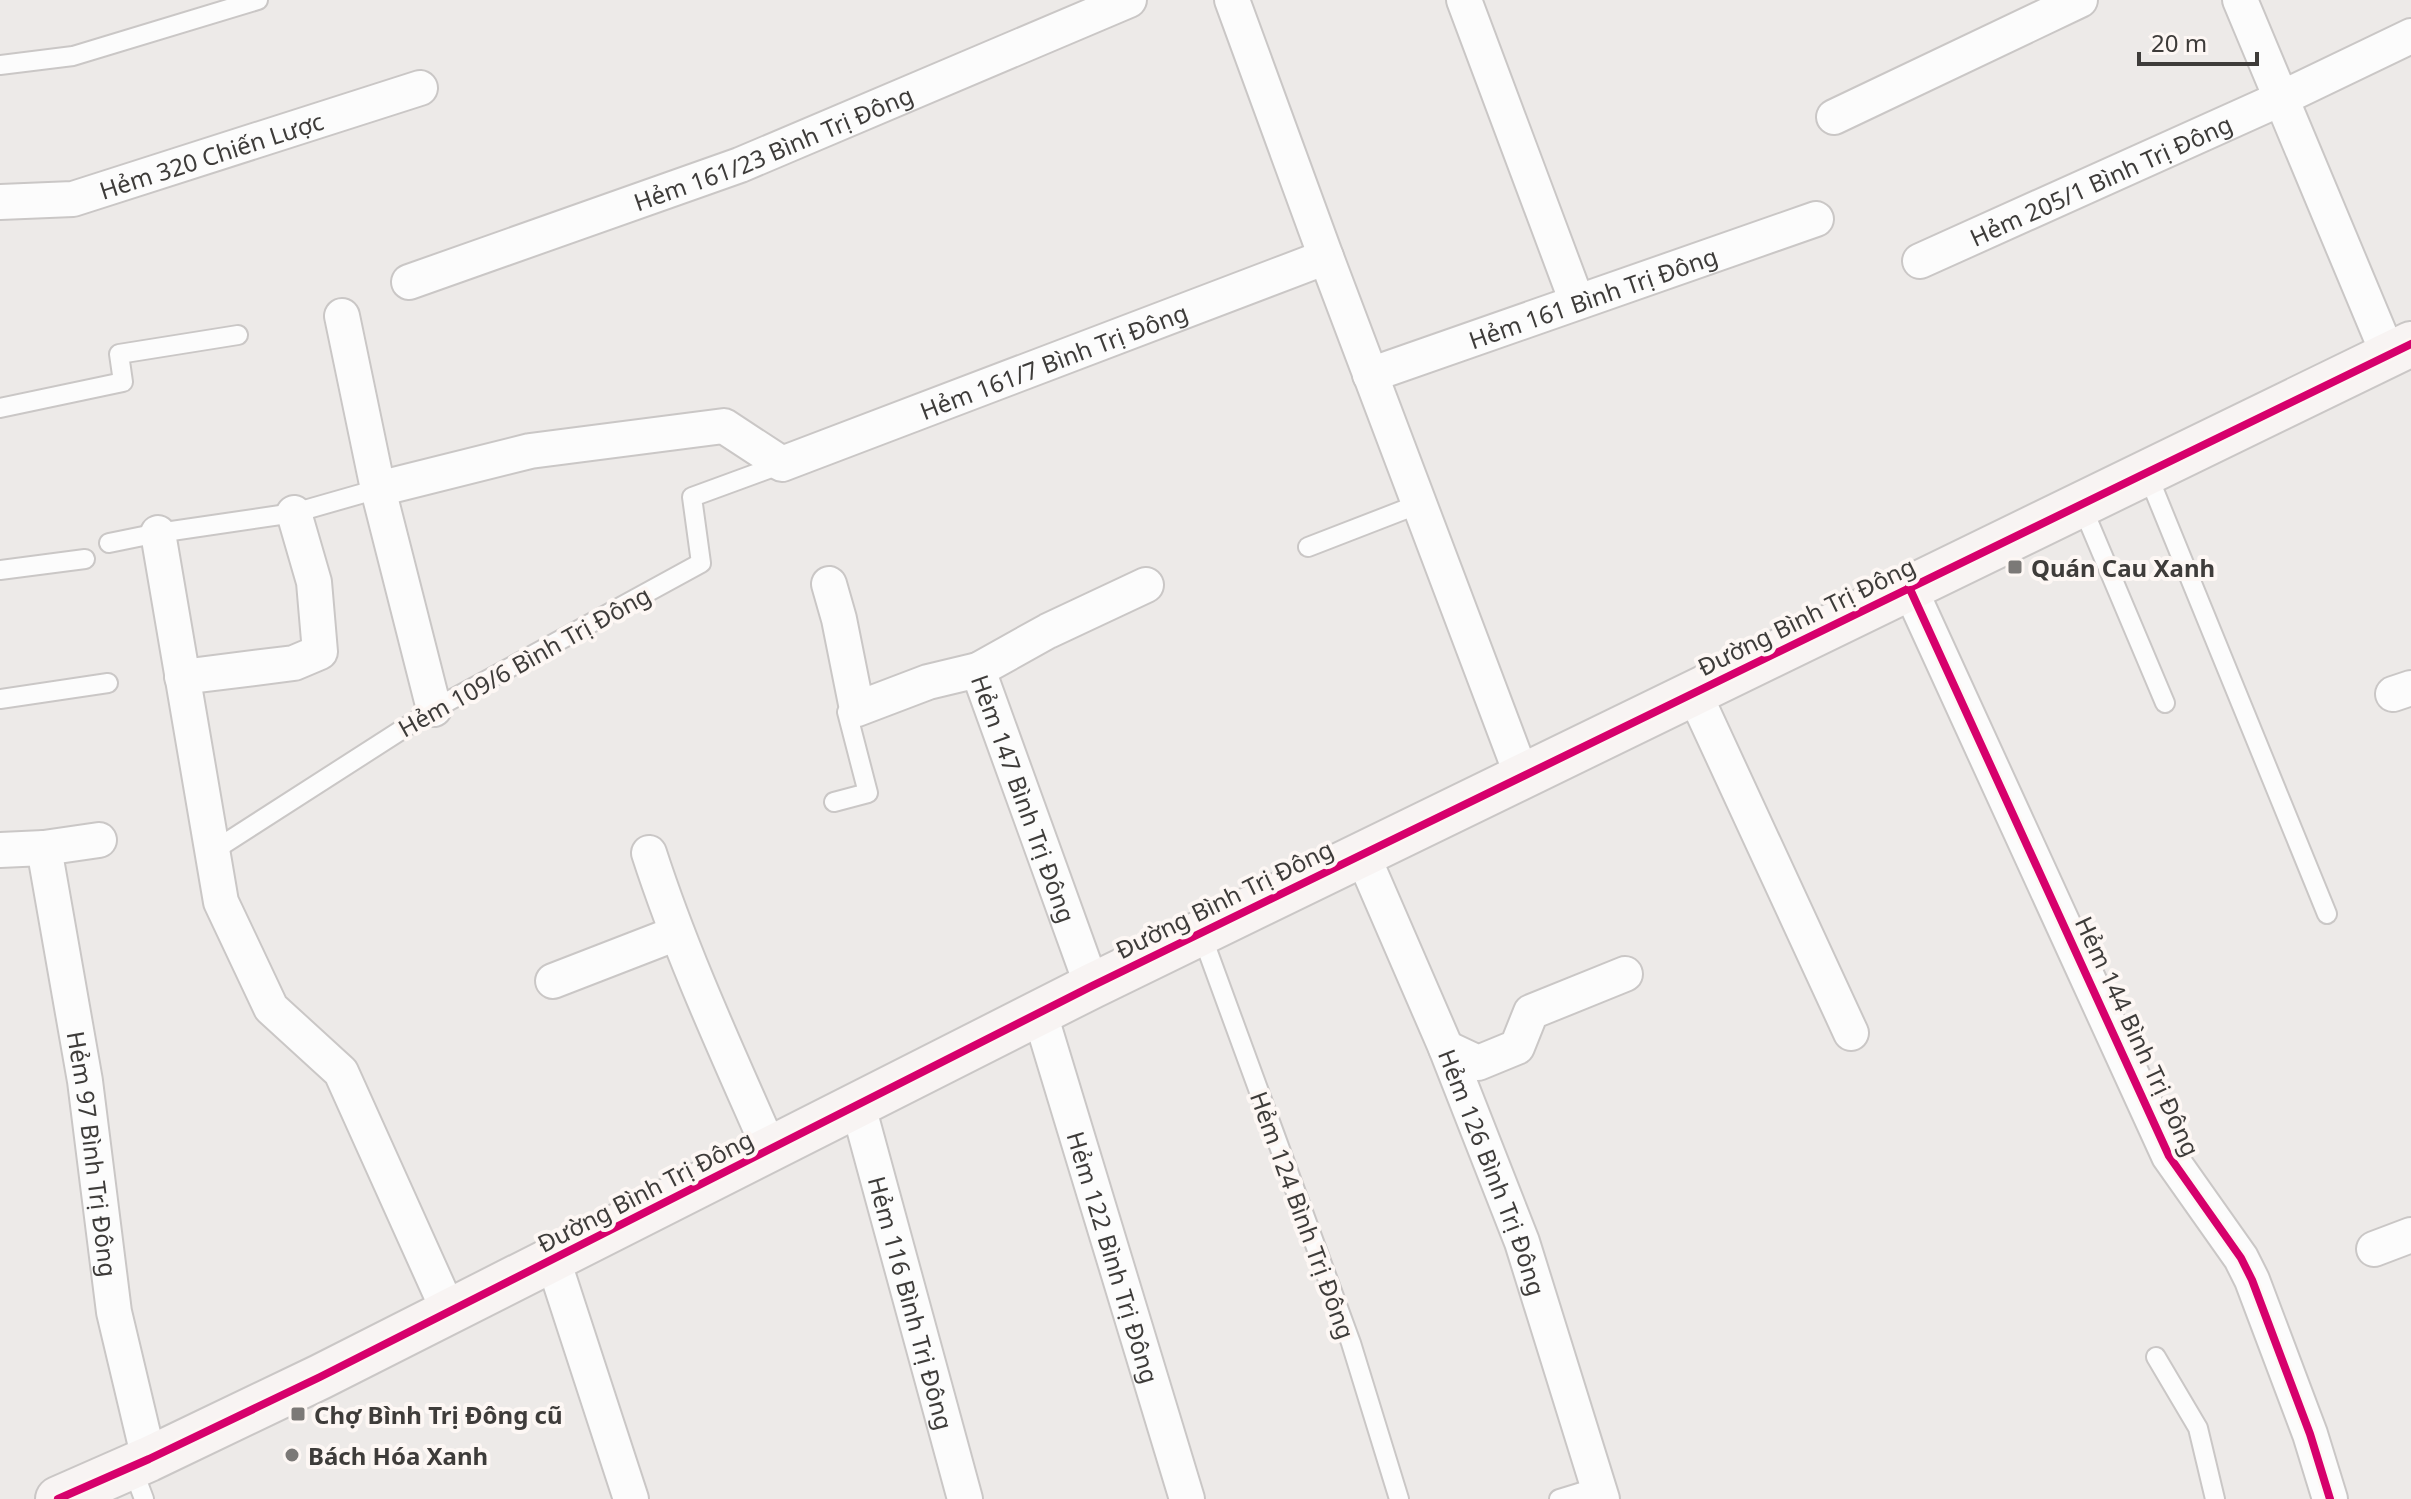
<svg xmlns="http://www.w3.org/2000/svg" width="2411" height="1499" viewBox="0 0 2411 1499" font-family="'Noto Sans',sans-serif">
<rect width="100%" height="100%" fill="#edeae8"/>
<g fill="none" stroke-linecap="round" stroke-linejoin="round">
<g stroke="#cac7c6" stroke-width="22">
<path id="lane" d="M 0,65 L 73,56 L 258,0
M 0,408 L 123,382 L 119,354 L 238,335
M 2147,473 L 2327,914
M 2081,504 L 2165,703
M 109,543 L 158,533 L 294,513 L 378,489
M 1308,547 L 1419,504
M 0,570 L 85,559
M 0,699 L 108,683
M 834,802 L 868,793 L 847,712 L 856,709
M 213,851 L 434,709 L 701,563 L 692,497 L 782,464
M 1201,933 L 1351,1343 L 1399,1499
M 2156,1357 L 2198,1428 L 2215,1499
M 132,1467 L 144,1499
M 1559,1499 L 1598,1487"/>
</g>
<g stroke="#cac7c6" stroke-width="38">
<g id="street">
<path d="M 1232,0 L 1326,257 L 1522,776"/>
<path d="M 1464,0 L 1577,302"/>
<path d="M 2240,0 L 2388,354"/>
<path d="M 1834,117 L 2080,0"/>
<path id="s1" d="M 0,202 L 73,199 L 420,88"/>
<path id="s2" d="M 1920,261 L 2280,99 L 2411,36"/>
<path id="s3" d="M 409,282 L 740,165 L 1129,0"/>
<path d="M 342,316 L 378,489 L 434,709"/>
<path id="s4" d="M 1370,375 L 1816,219"/>
<path id="s5" d="M 378,489 L 530,451 L 724,426 L 782,464 L 1326,257"/>
<path d="M 158,533 L 221,902 L 271,1008 L 341,1072 L 449,1312"/>
<path id="s6" d="M 829,584 L 839,619 L 857,709 L 928,682 L 978,670 L 1092,986"/>
<path d="M 1909,587 L 2169,1156 L 2241,1258 L 2252,1280 L 2310,1434 L 2330,1499"/>
<path d="M 978,670 L 1048,631 L 1146,585"/>
<path d="M 182,677 L 294,663 L 320,652 L 314,582 L 294,513"/>
<path d="M 1694,693 L 1851,1033"/>
<path d="M 2393,694 L 2411,688"/>
<path id="s7" d="M 44,848 L 85,1081 L 114,1312 L 149,1459"/>
<path d="M 0,850 L 44,848 L 99,840"/>
<path d="M 649,853 C 682,955 727,1052 770,1150"/>
<path id="s8" d="M 1362,854 L 1446,1048 L 1522,1242 L 1602,1499"/>
<path d="M 553,981 L 677,933"/>
<path id="s9" d="M 1040,1014 L 1187,1499"/>
<path d="M 1446,1048 L 1478,1063 L 1517,1047 L 1531,1012 L 1625,974"/>
<path id="s10" d="M 858,1106 L 965,1499"/>
<path d="M 2374,1249 L 2411,1235"/>
<path d="M 553,1260 L 631,1499"/>
</g>
</g>
<g stroke="#cac7c6" stroke-width="48">
<path id="secondary" d="M 58,1499 L 149,1459 L 320,1377 L 1092,986 L 2411,344"/>
</g>
<use href="#lane" stroke="#fcfcfc" stroke-width="18"/>
<use href="#street" stroke="#fcfcfc" stroke-width="34"/>
<use href="#secondary" stroke="#f8f4f3" stroke-width="44"/>
<g stroke="#fdf7f4" stroke-width="13">
<path id="cycleway" d="M 1909,587 L 2169,1156 L 2241,1258 L 2252,1280 L 2310,1434 L 2330,1499
M 58,1499 L 149,1459 L 320,1377 L 1092,986 L 2411,344"/>
</g>
<use href="#cycleway" stroke="#d6006c" stroke-width="8"/>
</g>
<g fill="#7b7977" stroke="#fdf7f4" stroke-width="3">
<rect x="2007" y="559" width="16" height="16" rx="4"/>
<rect x="290" y="1406" width="16" height="16" rx="4"/>
<circle cx="292" cy="1455" r="8"/>
</g>
<g text-anchor="middle" dominant-baseline="central" stroke-width="8" stroke-linejoin="round" paint-order="stroke">
<g font-size="24" fill="#3e3c3a" stroke="#fdf7f4">
<text stroke="none"><textPath href="#s3" startOffset="388">Hẻm 161/23 Bình Trị Đông</textPath></text>
<text stroke="none"><textPath href="#s1" startOffset="218">Hẻm 320 Chiến Lược</textPath></text>
<text stroke="none"><textPath href="#s2" startOffset="198">Hẻm 205/1 Bình Trị Đông</textPath></text>
<text stroke="none"><textPath href="#s4" startOffset="236">Hẻm 161 Bình Trị Đông</textPath></text>
<text stroke="none"><textPath href="#s5" startOffset="712">Hẻm 161/7 Bình Trị Đông</textPath></text>
<text transform="translate(1806 616) rotate(-26)">Đường Bình Trị Đông</text>
<text transform="translate(524 661) rotate(-29)">Hẻm 109/6 Bình Trị Đông</text>
<text stroke="none"><textPath href="#s6" startOffset="392">Hẻm 147 Bình Trị Đông</textPath></text>
<text transform="translate(1224 899) rotate(-26)">Đường Bình Trị Đông</text>
<text transform="translate(2138 1036) rotate(65)">Hẻm 144 Bình Trị Đông</text>
<text stroke="none"><textPath href="#s7" startOffset="310">Hẻm 97 Bình Trị Đông</textPath></text>
<text stroke="none"><textPath href="#s8" startOffset="344">Hẻm 126 Bình Trị Đông</textPath></text>
<text transform="translate(645 1191) rotate(-27)">Đường Bình Trị Đông</text>
<text transform="translate(1303 1215) rotate(70)">Hẻm 124 Bình Trị Đông</text>
<text stroke="none"><textPath href="#s9" startOffset="254">Hẻm 122 Bình Trị Đông</textPath></text>
<text stroke="none"><textPath href="#s10" startOffset="204">Hẻm 116 Bình Trị Đông</textPath></text>
</g>
<g font-size="24" font-weight="bold" fill="#3e3c3a" stroke="#fdf7f4" text-anchor="start">
<text x="2031" y="567">Quán Cau Xanh</text>
<text x="314" y="1414">Chợ Bình Trị Đông cũ</text>
<text x="308" y="1455">Bách Hóa Xanh</text>
</g>
</g>
<path d="M2139 52v12h118v-12" fill="none" stroke="#3e3c3a" stroke-width="4"/>
<text x="2151" y="52" font-size="24" fill="#3e3c3a" stroke="#fdf7f4" stroke-width="6" paint-order="stroke">20 m</text>
</svg>
